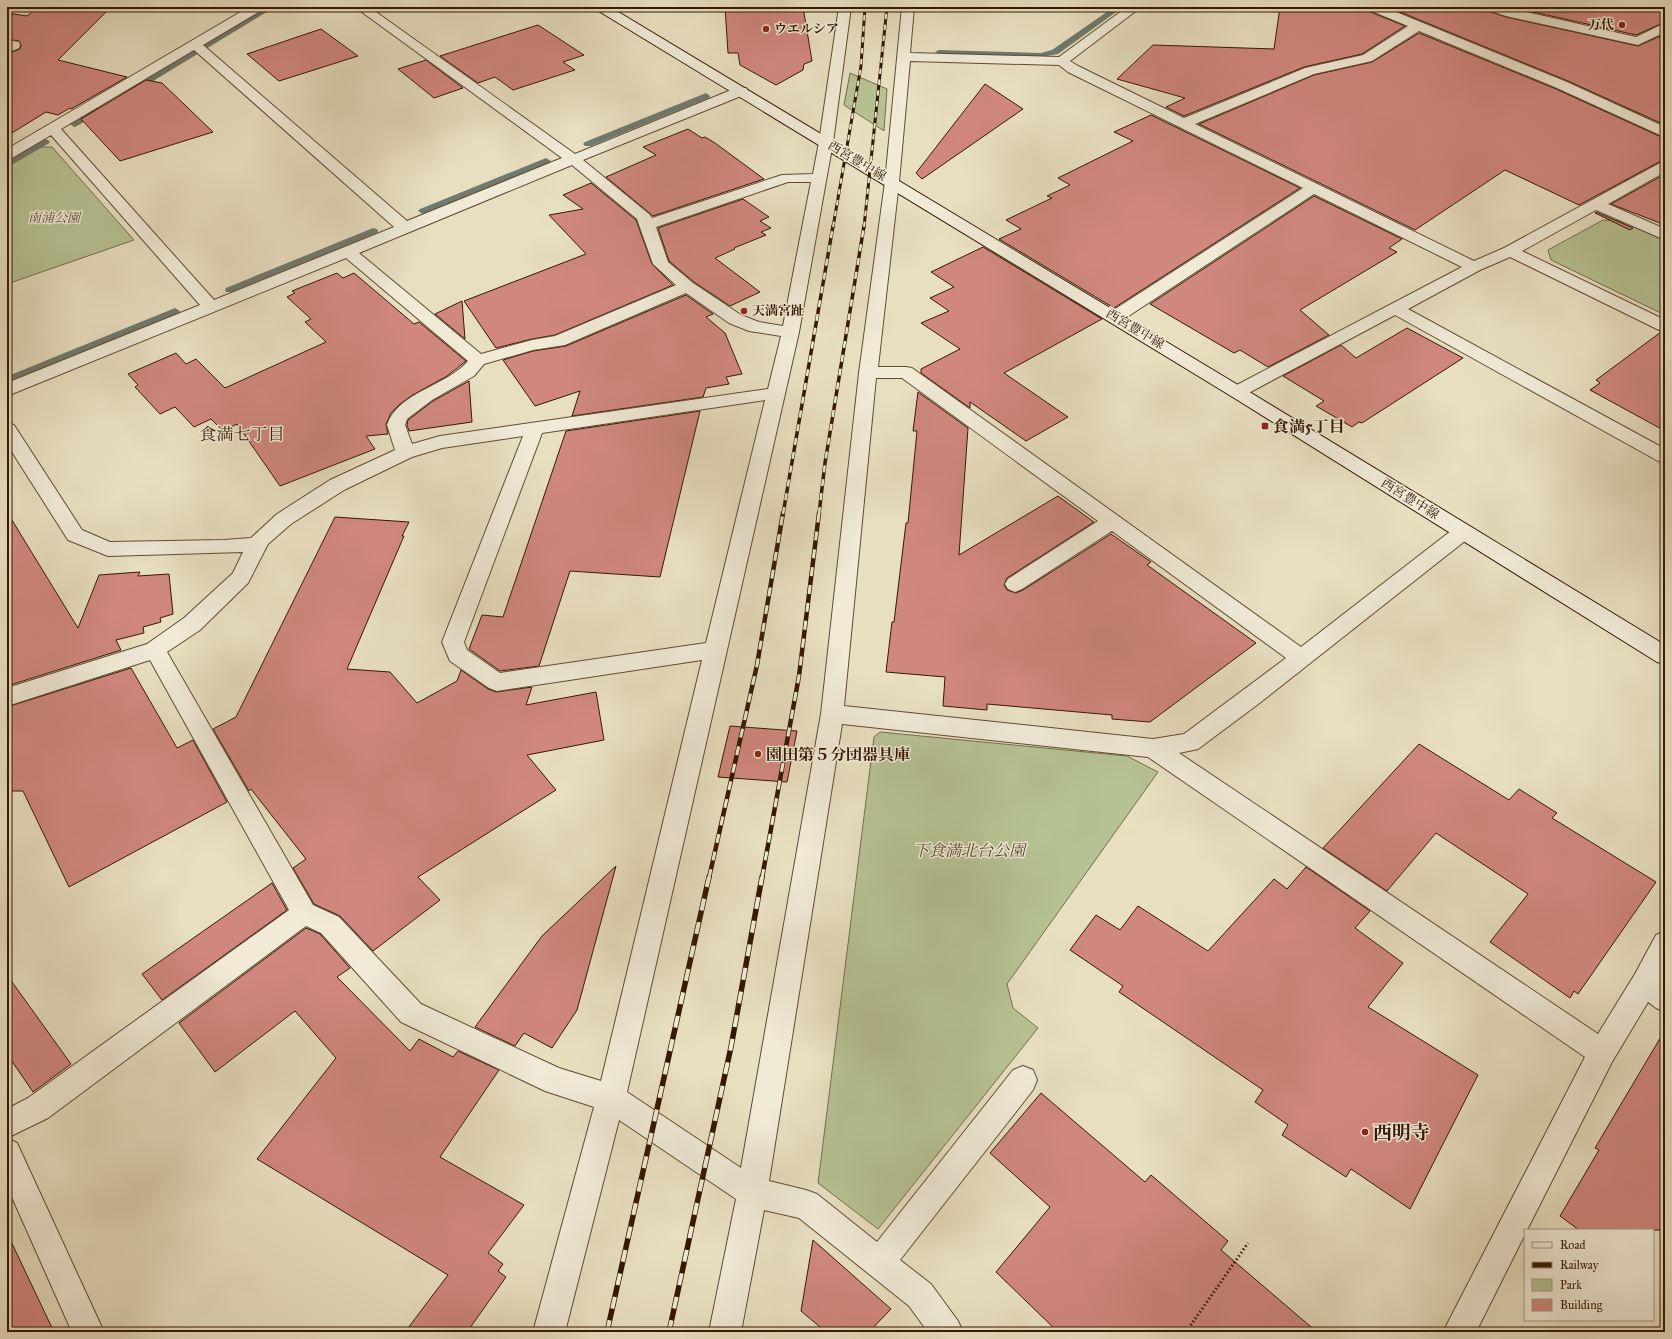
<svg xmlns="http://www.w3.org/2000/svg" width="1672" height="1339" viewBox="0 0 1672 1339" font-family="'IM FELL Great Primer','Noto Serif JP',serif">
<rect width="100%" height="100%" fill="#e8dfc1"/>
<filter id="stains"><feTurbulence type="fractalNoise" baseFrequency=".005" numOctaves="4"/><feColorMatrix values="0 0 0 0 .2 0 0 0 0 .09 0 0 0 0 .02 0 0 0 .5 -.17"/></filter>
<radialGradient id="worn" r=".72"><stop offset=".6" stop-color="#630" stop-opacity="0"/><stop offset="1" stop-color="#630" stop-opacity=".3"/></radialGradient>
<path fill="#b6c293" stroke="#766d4c" d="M 850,73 L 887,89 L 884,131 L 844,105 Z
M 41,147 L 52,147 L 134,240 L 7,284 L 7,167 Z
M 1603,220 L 1622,221 L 1665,240 L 1665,315 L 1551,260 L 1548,250 Z
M 880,732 L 1127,756 L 1158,772 L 1007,984 L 1013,1008 L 1038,1028 L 878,1229 L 818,1183 L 874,737 Z"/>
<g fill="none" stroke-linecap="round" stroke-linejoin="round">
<path fill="#707a6f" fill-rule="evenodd" d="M 265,7 L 275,7 L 135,92 L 132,93 L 128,90 Z
M 1114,7 L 1123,7 L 1058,54 L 1041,57 L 939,54 L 935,52 L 939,50 L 1041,53 L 1052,50 Z
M 706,93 L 710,96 L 709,98 L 591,146 L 585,146 L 583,144 L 585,142 Z
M 97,107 L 100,108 L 101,110 L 100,112 L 77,126 L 74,127 L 70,124 Z
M 45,139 L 48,140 L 50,142 L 48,144 L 7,167 L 7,160 Z
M 546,158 L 551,161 L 549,163 L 426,213 L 423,214 L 418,211 L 420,209 Z
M 373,228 L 377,229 L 378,231 L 377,233 L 234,292 L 226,292 L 225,290 L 226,288 Z
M 175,308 L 180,311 L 179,313 L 16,380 L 12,381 L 7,379 L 8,376 Z"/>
</g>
<path fill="#d0877f" stroke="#351804" d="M 38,7 L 111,7 L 58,60 L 127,77 L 71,109 L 70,108 L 58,115 L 46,112 L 7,136 L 7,54 L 20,49 L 21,45 L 19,41 L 7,39 L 7,13 L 27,16 Z
M 725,7 L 803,7 L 812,61 L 804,64 L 803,70 L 776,85 L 740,65 L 738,53 L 728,53 Z
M 1280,7 L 1366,7 L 1368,11 L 1405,26 L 1362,54 L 1304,67 L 1184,116 L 1166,107 L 1185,98 L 1117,79 L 1153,45 L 1274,49 Z
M 1388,7 L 1485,7 L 1488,11 L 1506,17 L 1638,46 L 1665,34 L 1665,125 L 1568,81 Z
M 1511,7 L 1665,7 L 1665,22 L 1636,35 Z
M 538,25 L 584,55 L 563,62 L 575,70 L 513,90 L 495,77 L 478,83 L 440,56 Z
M 321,29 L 358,56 L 279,81 L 247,54 Z
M 1419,33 L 1556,89 L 1659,136 L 1665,137 L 1665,161 L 1659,162 L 1579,205 L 1505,170 L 1415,230 L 1199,124 L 1314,75 L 1372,62 Z
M 426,60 L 463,88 L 434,98 L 398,69 Z
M 146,80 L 162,83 L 213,132 L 120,161 L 81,119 Z
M 985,84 L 1023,109 L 922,179 L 916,173 Z
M 1151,115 L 1300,188 L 1114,308 L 999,239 L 1021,229 L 1006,220 L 1052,198 L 1047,196 L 1070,185 L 1058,178 L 1133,141 L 1114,132 Z
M 688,129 L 702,138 L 705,137 L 715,143 L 764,179 L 653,216 L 606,177 L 656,155 L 643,147 Z
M 1665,174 L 1665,225 L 1611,204 Z
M 591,183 L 636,220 L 652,264 L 673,285 L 555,335 L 532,339 L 496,348 L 464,301 L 586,254 L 549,215 L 583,209 L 563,195 Z
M 1314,196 L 1402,239 L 1389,248 L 1397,252 L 1300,310 L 1329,335 L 1268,367 L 1240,350 L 1234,353 L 1150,304 Z
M 743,199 L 769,217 L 760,221 L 771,228 L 761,232 L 766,235 L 734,248 L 735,249 L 715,258 L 760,292 L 730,306 L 694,282 L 669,261 L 658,228 Z
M 1596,212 L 1633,228 L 1630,230 L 1595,213 Z
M 983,247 L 1102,319 L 1004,373 L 1068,417 L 1026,441 L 970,402 L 970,408 L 921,373 L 921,369 L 960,349 L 921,323 L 949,311 L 930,298 L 954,287 L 931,272 Z
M 337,273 L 343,278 L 354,273 L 414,324 L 419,322 L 466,361 L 447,376 L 411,396 L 400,404 L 391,413 L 386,424 L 388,434 L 366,436 L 375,449 L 280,486 L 237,424 L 223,431 L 211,419 L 194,427 L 175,407 L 160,414 L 135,387 L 138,385 L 128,374 L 176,353 L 186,364 L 196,359 L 225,388 L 326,342 L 305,322 L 311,319 L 287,297 L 295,293 L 292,291 Z
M 686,295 L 713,314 L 706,317 L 725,333 L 742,374 L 726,377 L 729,384 L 706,388 L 703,397 L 572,416 L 580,391 L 535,406 L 503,360 L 533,351 L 566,346 Z
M 462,301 L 465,339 L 435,314 Z
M 1407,328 L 1463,358 L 1362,423 L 1359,422 L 1352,427 L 1316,406 L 1324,401 L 1283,376 L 1341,345 L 1356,358 Z
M 1661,332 L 1665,332 L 1665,431 L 1590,390 L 1600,383 L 1596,380 Z
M 469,381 L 472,422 L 409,431 L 407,425 L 408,420 L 433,401 Z
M 918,392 L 968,428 L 959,555 L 1058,496 L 1094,522 L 1007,578 L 1004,585 L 1007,590 L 1016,593 L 1023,590 L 1111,534 L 1151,562 L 1147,565 L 1256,643 L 1150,722 L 1112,719 L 1112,715 L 987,704 L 987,710 L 943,706 L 945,677 L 886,672 L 892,622 L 894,622 L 906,523 L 908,523 L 917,431 L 913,431 Z
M 700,411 L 660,577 L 570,571 L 539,666 L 500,671 L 469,649 L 482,615 L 503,617 L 566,431 Z
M 7,512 L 78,628 L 99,575 L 140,572 L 138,576 L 169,574 L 173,614 L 160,618 L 161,622 L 143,627 L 144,633 L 116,640 L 121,650 L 7,686 Z
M 335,517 L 409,522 L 402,536 L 404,536 L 347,669 L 390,672 L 417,703 L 457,681 L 461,670 L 488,689 L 496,692 L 532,687 L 526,705 L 596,692 L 604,740 L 527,755 L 556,790 L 418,877 L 440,900 L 373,951 L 340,916 L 314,904 L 293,868 L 306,859 L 251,789 L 249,791 L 213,729 L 236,717 Z
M 131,668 L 177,748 L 193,740 L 227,802 L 69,887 L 23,791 L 7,791 L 7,707 Z
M 730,726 L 797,731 L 787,782 L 718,777 Z
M 1419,744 L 1509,800 L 1519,789 L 1557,813 L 1552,818 L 1656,882 L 1578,994 L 1574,991 L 1570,998 L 1490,942 L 1528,894 L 1436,833 L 1387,891 L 1323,848 Z
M 616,866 L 577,1010 L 552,1048 L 524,1033 L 515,1046 L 475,1027 L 542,936 Z
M 1306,867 L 1370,911 L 1355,928 L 1403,963 L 1368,1007 L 1478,1075 L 1410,1209 L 1351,1169 L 1346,1177 L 1282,1135 L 1288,1125 L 1255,1102 L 1263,1090 L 1119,992 L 1123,986 L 1070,950 L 1096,915 L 1120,930 L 1138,906 L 1208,951 L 1274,879 L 1287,889 Z
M 272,883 L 287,910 L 162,1000 L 142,974 Z
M 306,928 L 320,934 L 350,968 L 337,977 L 410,1051 L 419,1039 L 453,1057 L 458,1051 L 499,1070 L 440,1157 L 524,1205 L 488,1253 L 503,1264 L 498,1271 L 506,1277 L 467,1332 L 405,1332 L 448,1275 L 257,1159 L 336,1058 L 295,1011 L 215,1072 L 179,1023 Z
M 7,975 L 71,1064 L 33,1092 L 7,1054 Z
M 1665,1030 L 1665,1230 L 1579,1230 L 1560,1216 L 1599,1150 L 1595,1148 Z
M 1041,1093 L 1145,1182 L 1151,1175 L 1228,1241 L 1221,1250 L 1317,1332 L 1058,1332 L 996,1272 L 1050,1207 L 990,1153 Z
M 7,1233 L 54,1332 L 7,1332 Z
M 813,1240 L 891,1309 L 869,1332 L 826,1332 L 801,1311 Z"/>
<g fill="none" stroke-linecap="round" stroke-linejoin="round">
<g stroke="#624a33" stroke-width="2">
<path id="street" d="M 249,7 L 264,7 L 262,10 L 203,45 L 407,221 L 562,158 L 355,7 L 369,7 L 575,154 L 736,88 L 746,88 L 748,91 L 746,94 L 583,160 L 649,214 L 652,218 L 782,175 L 813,174 L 819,142 L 839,7 L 851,7 L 833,142 L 799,332 L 627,1092 L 741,1168 L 821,714 L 859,373 L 885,182 L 902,7 L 914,7 L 910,53 L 1059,57 L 1127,7 L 1141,7 L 1070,61 L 1078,66 L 1184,118 L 1305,68 L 1363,55 L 1408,26 L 1369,10 L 1367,7 L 1384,7 L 1567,82 L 1665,127 L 1665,136 L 1660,135 L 1557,88 L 1419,31 L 1372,61 L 1314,74 L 1195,124 L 1474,261 L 1504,248 L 1660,163 L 1665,162 L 1665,172 L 1608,204 L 1665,229 L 1665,240 L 1596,210 L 1522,251 L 1665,320 L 1665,331 L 1659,330 L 1510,257 L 1480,270 L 1408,309 L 1665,449 L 1665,463 L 1658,461 L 1395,315 L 1243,396 L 1237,398 L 1231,396 L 1228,392 L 1231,388 L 1462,267 L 1314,194 L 1121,321 L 1115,322 L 1109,321 L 1107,317 L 1109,313 L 1303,188 L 1068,72 L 1059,65 L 910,61 L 899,182 L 878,367 L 906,367 L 912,368 L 1301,647 L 1456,527 L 1463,525 L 1470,527 L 1473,532 L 1470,537 L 1257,705 L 1198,749 L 1179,753 L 1598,1034 L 1635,974 L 1656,935 L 1665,931 L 1665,969 L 1660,979 L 1665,983 L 1665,1012 L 1656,1008 L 1648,1002 L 1612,1062 L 1527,1230 L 1525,1230 L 1525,1234 L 1476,1332 L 1443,1332 L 1585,1057 L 1148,757 L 842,724 L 769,1181 L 806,1190 L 817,1194 L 877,1242 L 1013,1070 L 1023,1066 L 1033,1070 L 1037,1080 L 1033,1090 L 900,1260 L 931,1284 L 958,1321 L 963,1332 L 928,1332 L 909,1306 L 799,1218 L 764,1210 L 741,1332 L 709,1332 L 736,1199 L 619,1120 L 565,1332 L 533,1332 L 594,1107 L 545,1091 L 401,1022 L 321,933 L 306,926 L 48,1118 L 7,1138 L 7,1109 L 28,1098 L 289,910 L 150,660 L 7,706 L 7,688 L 147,644 L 184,618 L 233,573 L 243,552 L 108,556 L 68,540 L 7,444 L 7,423 L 14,425 L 82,530 L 110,542 L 224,540 L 251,538 L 277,514 L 330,480 L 395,450 L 387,425 C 398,392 447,386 468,361 L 346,258 L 7,396 L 7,383 L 200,305 L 51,135 L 12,158 L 7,159 L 7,149 ZM 194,50 L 394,227 L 214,300 L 61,129 ZM 572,165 L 637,219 L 653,264 L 676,285 L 555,336 L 532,340 L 481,354 L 359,253 ZM 788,182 L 811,182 L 783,326 L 759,322 L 741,315 L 693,283 L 668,262 L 656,227 ZM 686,293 L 729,323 L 749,331 L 781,336 L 768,389 L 440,436 L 412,444 L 405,425 L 407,419 L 432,400 L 474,376 L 484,364 L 533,350 L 565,345 ZM 876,378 L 902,378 L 1098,521 L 1008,579 L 1005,584 L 1008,589 L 1015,592 L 1022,589 L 1112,531 L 1286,658 L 1184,734 L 1153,739 L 844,706 ZM 765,400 L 706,643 L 500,673 L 467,650 L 464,642 L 542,433 ZM 523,436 L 442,642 L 450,661 L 489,688 L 497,691 L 702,660 L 601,1081 L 559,1068 L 421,1004 L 339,917 L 313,905 L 167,652 L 200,630 L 248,583 L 268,544 L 291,524 L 344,490 L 412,457 L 442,448 Z
M 1486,7 L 1504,7 L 1636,37 L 1665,23 L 1665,32 L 1638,45 L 1506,16 L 1488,10 Z
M 7,40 L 19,42 L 20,45 L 19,48 L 7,53 Z
M 7,1138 L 17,1143 L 104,1332 L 72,1332 L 7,1186 Z"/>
</g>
<g stroke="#351804" stroke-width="2">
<path id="secondary" d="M 595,7 L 610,7 L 1243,388 L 1665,645 L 1665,664 L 1657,662 L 1231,396 L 597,10 Z"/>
</g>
<path stroke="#351804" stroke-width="3" stroke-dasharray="1.5 2.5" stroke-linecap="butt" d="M 1186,1332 L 1248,1243"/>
<use href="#street" fill="#f0ead7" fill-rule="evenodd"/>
<use href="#secondary" fill="#f0ead7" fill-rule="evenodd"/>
<g stroke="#351804" stroke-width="3">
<path id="rail-far3" d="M 833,227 L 861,66 L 865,7
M 864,227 L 887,7"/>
</g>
<g stroke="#351804" stroke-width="3.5">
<path id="rail-far2" d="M 783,514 L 833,226
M 819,514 L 825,463 L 864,226"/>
</g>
<g stroke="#351804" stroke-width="4.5">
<path id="rail-far1" d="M 709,878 L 757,665 L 783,513
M 762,878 L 799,676 L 819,513"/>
</g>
<g stroke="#351804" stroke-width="5.5">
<path id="rail" d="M 607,1332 L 709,877
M 669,1332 L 731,1047 L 762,877"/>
</g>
<use href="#rail-far3" stroke="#f0ead7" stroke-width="2" stroke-dasharray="5.5" stroke-linecap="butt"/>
<use href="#rail-far2" stroke="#f0ead7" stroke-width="2.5" stroke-dasharray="7" stroke-linecap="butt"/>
<use href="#rail-far1" stroke="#f0ead7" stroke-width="3" stroke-dasharray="9" stroke-linecap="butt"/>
<use href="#rail" stroke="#f0ead7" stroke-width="4" stroke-dasharray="12" stroke-linecap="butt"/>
</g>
<g fill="#8f2418" stroke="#f0ead7" stroke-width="1.5">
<circle cx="1622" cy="25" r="4"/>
<circle cx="766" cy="29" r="4"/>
<circle cx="744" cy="311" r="4"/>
<rect x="1261" y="422" width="8" height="8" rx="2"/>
<circle cx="758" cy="754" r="4"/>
<circle cx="1365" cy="1132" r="4"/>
</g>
<g text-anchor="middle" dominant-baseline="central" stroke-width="3" stroke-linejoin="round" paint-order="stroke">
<g font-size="13" font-weight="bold" fill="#351804" stroke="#f0ead7" text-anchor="start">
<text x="1614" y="25" text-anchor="end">万代</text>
<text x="774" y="29">ウエルシア</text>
<text x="752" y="311">天満宮趾</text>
</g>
<g font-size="13" fill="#351804" stroke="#f0ead7">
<text transform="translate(857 161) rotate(31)">西宮豊中線</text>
<text transform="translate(1135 329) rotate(31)">西宮豊中線</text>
<text transform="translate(1410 499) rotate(32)">西宮豊中線</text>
</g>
<g font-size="13" font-style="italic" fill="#5c4b2f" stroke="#f0ead7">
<text x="54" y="218">南浦公園</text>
</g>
<g font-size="16" font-weight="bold" fill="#351804" stroke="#f0ead7" text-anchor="start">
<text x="1273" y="426">食満5丁目</text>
<text x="766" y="754">園田第５分団器具庫</text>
</g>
<g font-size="16" font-style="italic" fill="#5c4b2f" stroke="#f0ead7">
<text x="969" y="850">下食満北台公園</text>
</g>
<g font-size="17" fill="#351804" stroke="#f0ead7">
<text x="242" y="434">食満七丁目</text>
</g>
<g font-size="19" font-weight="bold" fill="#351804" stroke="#f0ead7" text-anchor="start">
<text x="1373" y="1132">西明寺</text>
</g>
</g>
<rect width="1672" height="1339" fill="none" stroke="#e8dfc1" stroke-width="24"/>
<rect x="8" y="8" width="1656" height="1323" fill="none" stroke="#351804" stroke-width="2"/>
<rect x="12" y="12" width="1648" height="1315" fill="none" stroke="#351804"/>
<rect x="1524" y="1229" width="130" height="92" fill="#f0ead7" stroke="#a59683"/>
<rect x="1532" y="1242" width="20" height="6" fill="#f0ead7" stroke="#a59683"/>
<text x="1560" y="1249" font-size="12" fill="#351804">Road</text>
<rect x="1532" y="1262" width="20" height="6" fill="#351804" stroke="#a59683"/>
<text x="1560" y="1269" font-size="12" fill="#351804">Railway</text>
<rect x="1532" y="1279" width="20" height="12" fill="#b6c293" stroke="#a59683"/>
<text x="1560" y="1289" font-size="12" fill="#351804">Park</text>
<rect x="1532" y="1299" width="20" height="12" fill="#d0877f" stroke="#a59683"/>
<text x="1560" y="1309" font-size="12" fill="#351804">Building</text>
<rect width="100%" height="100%" filter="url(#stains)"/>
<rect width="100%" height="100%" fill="url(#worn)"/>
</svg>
